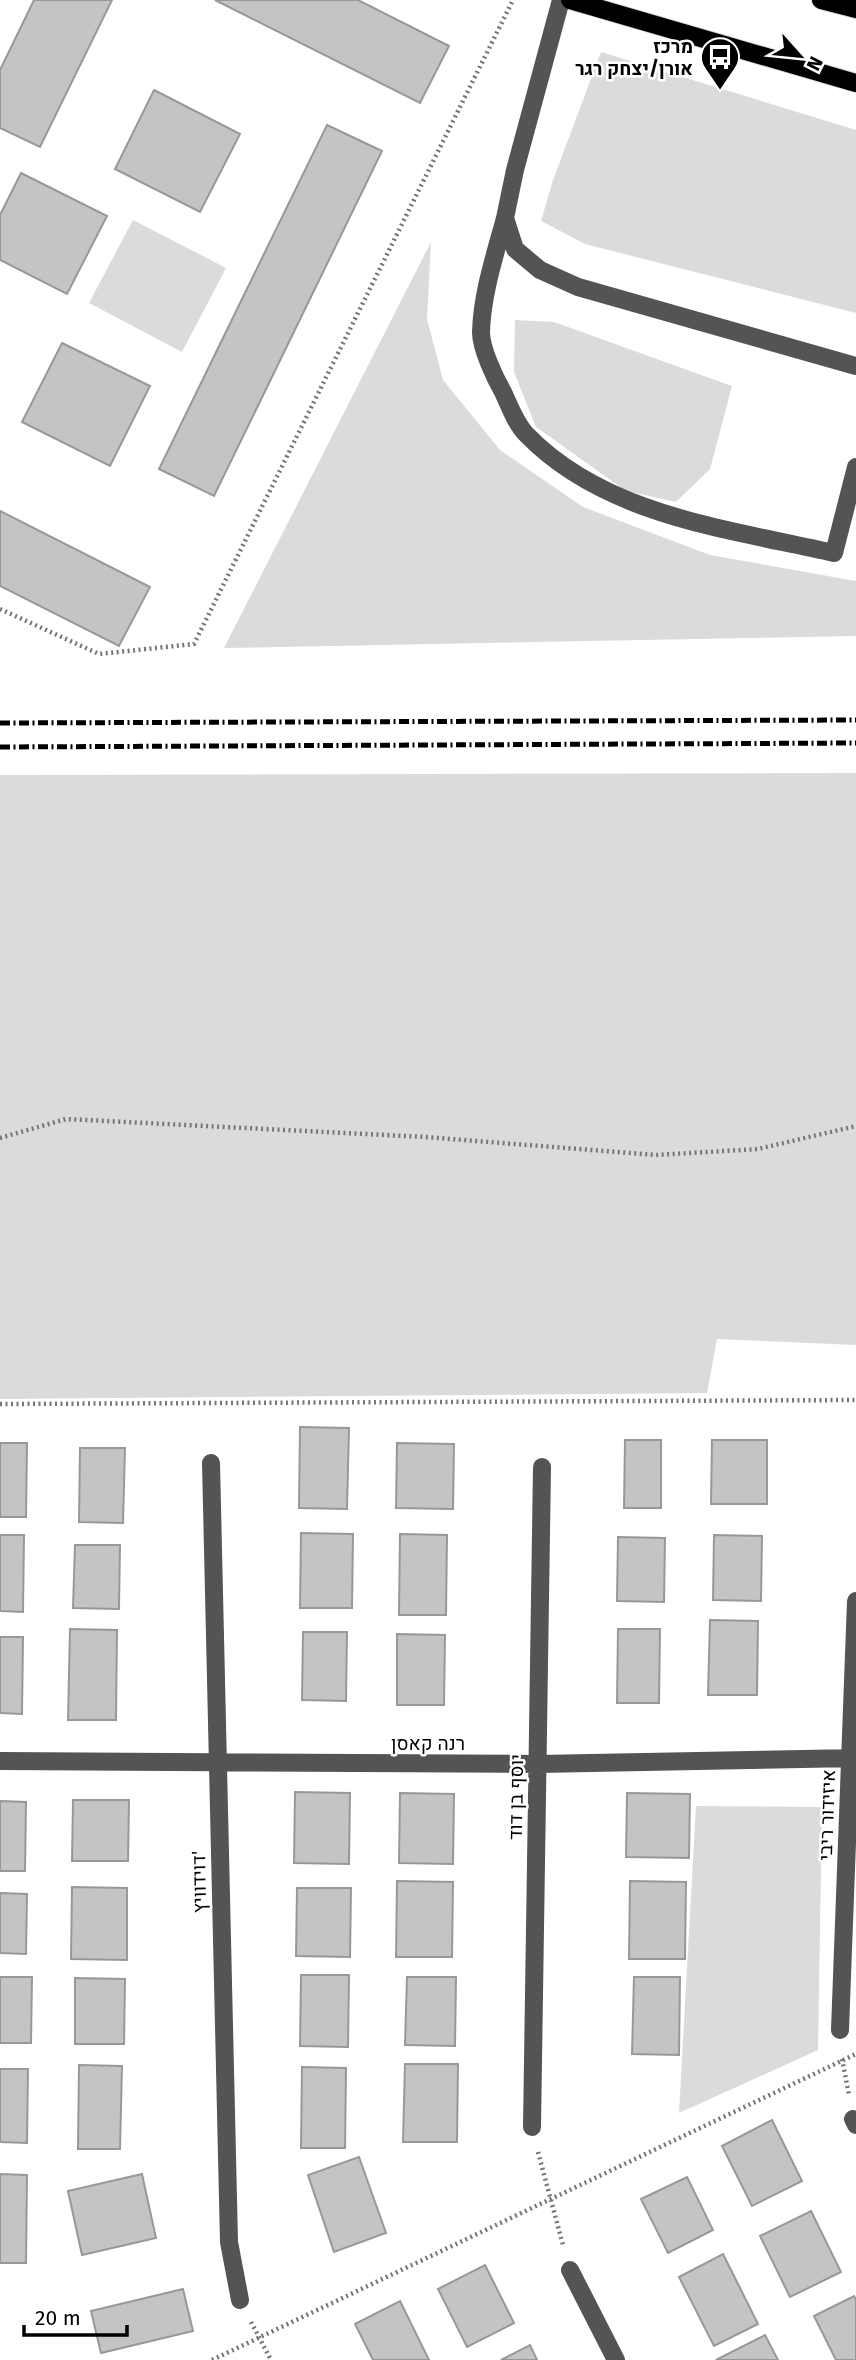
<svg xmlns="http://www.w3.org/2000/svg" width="856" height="2360" viewBox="0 0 856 2360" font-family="'Fira Sans',Heebo,sans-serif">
<rect width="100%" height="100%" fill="#fff"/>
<path fill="#dbdbdb" d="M 601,52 L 856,130 L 856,313 L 585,244 L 541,221 L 553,180 Z
M 133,220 L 226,268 L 182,352 L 89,303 Z
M 431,242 L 427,319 L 443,380 L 500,450 L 583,507 L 710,555 L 856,581 L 856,636 L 224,648 Z
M 515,320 L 554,322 L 732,386 L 710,469 L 676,502 L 626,491 L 536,427 L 514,372 Z
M 856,773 L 856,1345 L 717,1339 L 707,1393 L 0,1399 L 0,775 Z
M 696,1806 L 822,1807 L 818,2050 L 679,2113 Z"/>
<path fill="#c4c4c4" stroke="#989898" stroke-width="2" d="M 34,0 L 112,0 L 40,147 L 0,128 L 0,70 Z
M 215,0 L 358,0 L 449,46 L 420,103 Z
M 154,90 L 240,134 L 200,212 L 115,169 Z
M 327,125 L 382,151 L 214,496 L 159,469 Z
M 21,173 L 107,216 L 67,294 L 0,260 L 0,215 Z
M 62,343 L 150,386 L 110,466 L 22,422 Z
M 0,511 L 150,587 L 119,646 L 0,586 Z
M 300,1427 L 349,1428 L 347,1509 L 299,1508 Z
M 625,1440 L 661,1440 L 661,1508 L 624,1508 Z
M 712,1440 L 767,1440 L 767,1504 L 711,1504 Z
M 0,1443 L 27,1443 L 26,1517 L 0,1517 Z
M 397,1443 L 454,1444 L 453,1509 L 396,1508 Z
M 80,1448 L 125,1448 L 123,1523 L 79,1522 Z
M 301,1533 L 353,1534 L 352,1608 L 300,1608 Z
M 400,1534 L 447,1535 L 446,1615 L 399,1615 Z
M 0,1535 L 24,1535 L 23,1612 L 0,1611 Z
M 714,1535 L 762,1536 L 761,1601 L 713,1600 Z
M 618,1537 L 665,1538 L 664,1602 L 617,1601 Z
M 75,1545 L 120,1545 L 119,1609 L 73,1608 Z
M 710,1620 L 758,1621 L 757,1695 L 708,1695 Z
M 70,1629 L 117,1630 L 116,1720 L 68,1720 Z
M 618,1629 L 660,1629 L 659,1703 L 617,1703 Z
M 303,1632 L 347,1632 L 346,1701 L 302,1700 Z
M 397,1634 L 445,1635 L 444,1705 L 397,1705 Z
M 0,1637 L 23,1637 L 22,1714 L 0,1713 Z
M 295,1792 L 350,1793 L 349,1864 L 294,1863 Z
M 400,1793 L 454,1794 L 453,1864 L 399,1863 Z
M 627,1793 L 690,1794 L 689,1858 L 626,1857 Z
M 73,1800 L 129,1800 L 128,1861 L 72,1861 Z
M 0,1801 L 26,1802 L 25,1871 L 0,1871 Z
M 397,1881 L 453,1882 L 452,1957 L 396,1957 Z
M 630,1881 L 686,1882 L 685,1959 L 629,1959 Z
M 72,1887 L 127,1888 L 127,1960 L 71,1959 Z
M 297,1888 L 351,1888 L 350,1957 L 296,1956 Z
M 0,1893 L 27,1894 L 26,1954 L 0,1953 Z
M 301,1975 L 349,1975 L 348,2047 L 300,2046 Z
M 0,1977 L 32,1977 L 31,2043 L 0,2043 Z
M 407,1977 L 456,1977 L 455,2046 L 405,2045 Z
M 634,1977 L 680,1977 L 679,2055 L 632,2054 Z
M 75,1978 L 125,1979 L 124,2044 L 75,2044 Z
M 405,2064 L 458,2064 L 457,2142 L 403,2142 Z
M 79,2065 L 122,2066 L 120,2149 L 78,2149 Z
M 302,2067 L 346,2068 L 345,2148 L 301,2148 Z
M 0,2069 L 28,2069 L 27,2143 L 0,2142 Z
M 772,2120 L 802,2181 L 752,2206 L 722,2146 Z
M 359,2157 L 386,2233 L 334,2252 L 308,2175 Z
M 0,2174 L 27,2175 L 26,2263 L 0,2263 Z
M 142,2174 L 156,2238 L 82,2255 L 68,2191 Z
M 687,2177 L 713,2230 L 668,2253 L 641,2199 Z
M 811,2211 L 841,2272 L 790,2297 L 760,2236 Z
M 723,2254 L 758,2324 L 714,2346 L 679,2277 Z
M 485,2265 L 514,2323 L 467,2347 L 438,2289 Z
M 183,2289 L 193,2331 L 101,2353 L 91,2311 Z
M 854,2296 L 856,2300 L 856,2360 L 836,2360 L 814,2316 Z
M 400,2301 L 429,2360 L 373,2360 L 355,2324 Z
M 765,2335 L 778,2360 L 716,2360 Z
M 530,2345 L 537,2360 L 501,2360 Z"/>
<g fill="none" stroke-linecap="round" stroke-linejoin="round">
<g stroke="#dbdbdb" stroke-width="20">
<path id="major" d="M 570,0 L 856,83
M 821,0 L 856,9"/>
</g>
<path stroke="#767676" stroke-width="4.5" stroke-dasharray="2 3.5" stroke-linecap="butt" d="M 0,609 L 99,654 L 194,644 L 513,0
M 0,1138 L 66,1119 L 425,1137 L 656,1155 L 758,1149 L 856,1126
M 0,1404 L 856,1400
M 842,2059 L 849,2095
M 538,2152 L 563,2245
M 251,2322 L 271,2360
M 212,2360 L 856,2054"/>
<path stroke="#545454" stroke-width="18" d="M 561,0 L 515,170 L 505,218 L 515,249 L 540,270 L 578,287 L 856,366
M 505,218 C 495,255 482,294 481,332 C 481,349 495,378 503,392 C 509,405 516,424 526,434 C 605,516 729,529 834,553 L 856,467
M 211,1463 L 229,2242 L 240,2300
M 0,1761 L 538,1764 L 856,1758
M 840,2030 L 856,1601
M 853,2119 L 856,2125
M 532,2127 L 542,1467
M 570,2270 L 616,2360"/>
<use href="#major" stroke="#000" stroke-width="18"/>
<path stroke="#000" stroke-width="5" stroke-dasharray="10 3.5 2 3.5" stroke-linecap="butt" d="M 0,723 L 856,720
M 0,747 L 856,743"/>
</g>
<defs>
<g id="bus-pin" transform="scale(2.0125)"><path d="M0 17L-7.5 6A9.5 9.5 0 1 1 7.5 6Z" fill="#000" stroke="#fff"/><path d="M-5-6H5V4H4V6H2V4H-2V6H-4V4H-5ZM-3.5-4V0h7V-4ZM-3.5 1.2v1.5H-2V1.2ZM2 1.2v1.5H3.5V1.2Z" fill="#fff"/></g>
</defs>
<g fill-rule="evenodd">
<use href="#bus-pin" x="720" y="57"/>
</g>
<g text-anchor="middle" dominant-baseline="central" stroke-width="5" stroke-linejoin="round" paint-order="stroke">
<g font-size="19" font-weight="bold" fill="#000" stroke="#fff" text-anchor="end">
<text x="693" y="46">מרכז<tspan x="693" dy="22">אורן/יצחק רגר</tspan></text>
</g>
<g font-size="19" fill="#000" stroke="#fff">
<text x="428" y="1743">רנה קאסן</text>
<text transform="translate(516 1797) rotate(-89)">יוסף בן דוד</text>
<text transform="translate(827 1815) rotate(-88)">איזידור ריבי</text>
<text transform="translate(199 1882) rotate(-91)">דוידוויץ'</text>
</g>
</g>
<g transform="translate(800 56) rotate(117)" stroke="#ffffff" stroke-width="5" paint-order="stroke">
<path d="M0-5L12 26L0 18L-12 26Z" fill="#000000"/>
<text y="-10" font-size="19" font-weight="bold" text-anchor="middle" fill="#000000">N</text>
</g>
<path d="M24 2325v10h103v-10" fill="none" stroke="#000000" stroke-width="3.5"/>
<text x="35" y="2325" font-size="21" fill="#000000" stroke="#ffffff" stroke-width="5" paint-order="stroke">20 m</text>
</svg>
